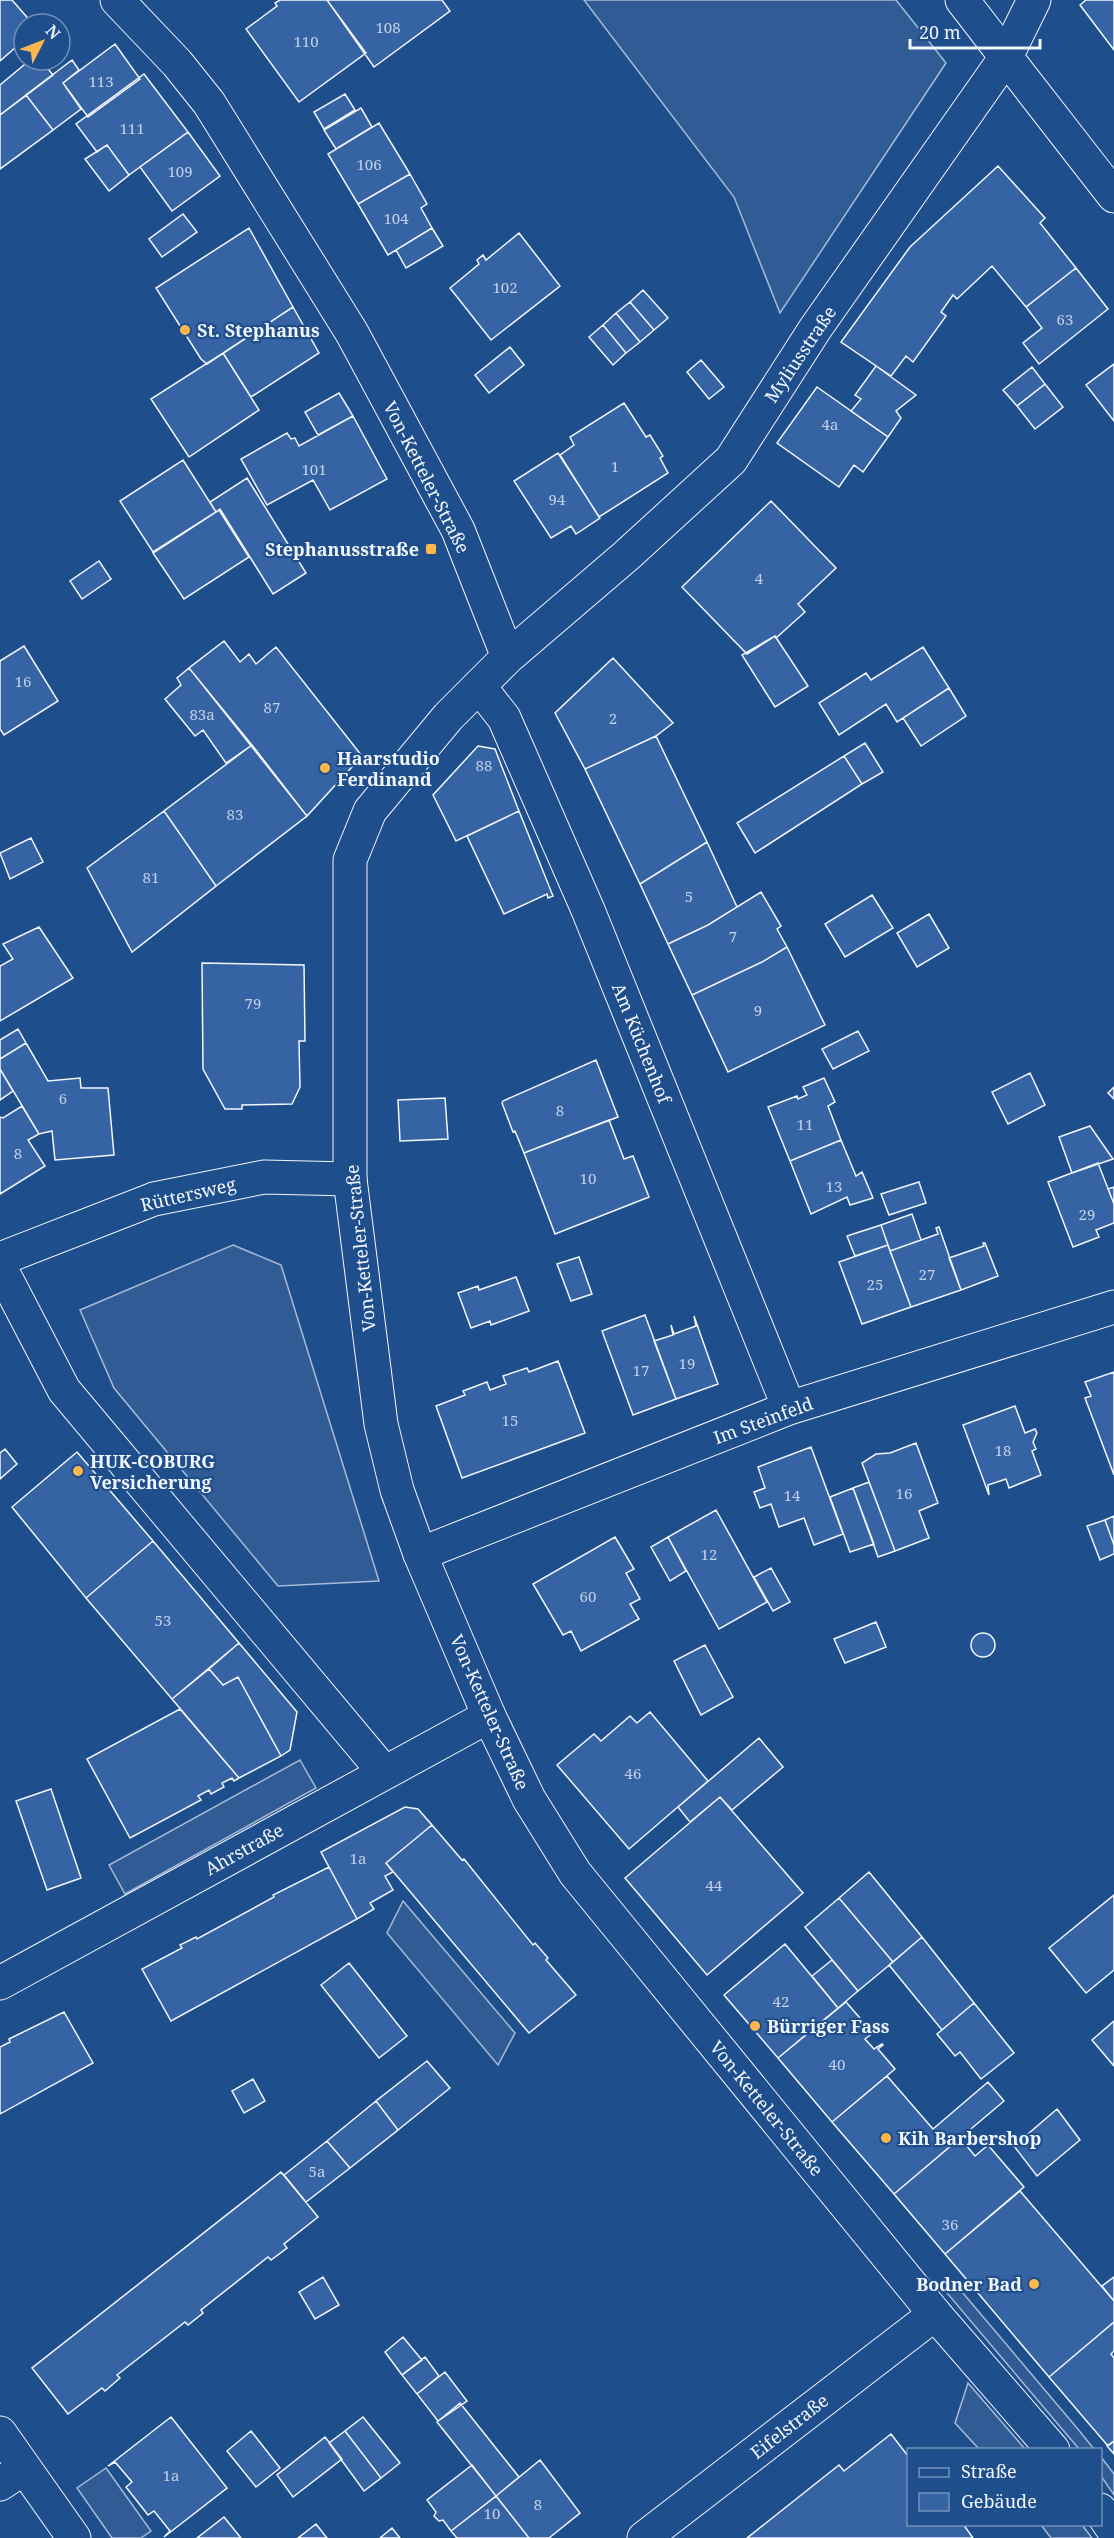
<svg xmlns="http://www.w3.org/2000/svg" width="1114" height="2538" viewBox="0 0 1114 2538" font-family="'Noto Serif',serif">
<rect width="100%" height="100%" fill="#1f4e8c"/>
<path fill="#305b95" stroke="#a8bbd7" stroke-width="1.5" d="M 584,0 L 896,0 L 946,63 L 780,313 L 734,197 Z
M 233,1245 L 281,1265 L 379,1581 L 278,1586 L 114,1388 L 80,1310 Z
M 300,1760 L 316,1788 L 125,1894 L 109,1865 Z
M 403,1901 L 515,2033 L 498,2065 L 387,1933 Z
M 957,2286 L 1077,2428 L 1094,2449 L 1079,2449 L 947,2293 Z
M 968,2383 L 1025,2449 L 979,2449 L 955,2423 Z
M 1101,2457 L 1114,2474 L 1114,2495 L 1101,2476 Z
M 106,2468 L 151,2531 L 141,2538 L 112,2538 L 77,2488 Z
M 1041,2525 L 1082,2525 L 1092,2538 L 1051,2538 Z"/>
<path fill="#3563a3" stroke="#f2f6ff" stroke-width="1.5" d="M 0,0 L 12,0 L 33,24 L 24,24 L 24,40 L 0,61 Z
M 280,0 L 327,0 L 366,53 L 299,102 L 246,29 L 277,6 L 275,3 Z
M 327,0 L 442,0 L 450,11 L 374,67 Z
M 1086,0 L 1114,0 L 1114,50 L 1080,5 Z
M 115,44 L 140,79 L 88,117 L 63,83 Z
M 30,60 L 41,60 L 53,75 L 0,115 L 0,85 Z
M 72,60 L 79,70 L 63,83 L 81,109 L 53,130 L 26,95 Z
M 144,74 L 188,132 L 129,175 L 107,145 L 97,152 L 76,124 Z
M 345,94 L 355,110 L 324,129 L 314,112 Z
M 26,95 L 53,130 L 0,169 L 0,115 Z
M 361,108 L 372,127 L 336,149 L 324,130 Z
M 379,123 L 410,174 L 358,204 L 328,154 Z
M 188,132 L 220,176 L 172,211 L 140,167 Z
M 107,145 L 129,175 L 109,191 L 85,159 Z
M 998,166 L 1045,218 L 1040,223 L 1076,268 L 1026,307 L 992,266 L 957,299 L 953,295 L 941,312 L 946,316 L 913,362 L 906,356 L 891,376 L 841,342 L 910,247 Z
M 410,174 L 427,204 L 421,208 L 432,228 L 388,255 L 358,204 Z
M 183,214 L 197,232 L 162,257 L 149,239 Z
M 249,228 L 293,307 L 207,364 L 201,359 L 156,288 Z
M 432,228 L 443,246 L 406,268 L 396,250 Z
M 519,233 L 560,286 L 491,340 L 450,288 L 479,264 L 477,260 L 483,255 L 486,260 Z
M 1076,268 L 1108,309 L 1039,364 L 1023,343 L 1042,328 L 1026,307 Z
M 643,290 L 668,318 L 654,330 L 630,302 Z
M 630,302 L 654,330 L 640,342 L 616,313 Z
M 293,307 L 319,353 L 251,397 L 223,353 Z
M 616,313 L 640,342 L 626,353 L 603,325 Z
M 603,325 L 626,353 L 613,365 L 589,337 Z
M 510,347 L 524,365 L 489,393 L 475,375 Z
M 223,353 L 259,410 L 189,457 L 151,399 Z
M 701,360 L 724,387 L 709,399 L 687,372 Z
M 1114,364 L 1114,421 L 1086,385 Z
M 876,366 L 916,395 L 896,411 L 901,418 L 888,437 L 851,411 L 861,399 L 855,395 Z
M 1032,367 L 1045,384 L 1017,406 L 1003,390 Z
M 1045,384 L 1063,407 L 1035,429 L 1017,406 Z
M 817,387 L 888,437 L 863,472 L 854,465 L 839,487 L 777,443 Z
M 339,393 L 353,416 L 318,435 L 305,412 Z
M 624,403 L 646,437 L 650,435 L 663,456 L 660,458 L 668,473 L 599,517 L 560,455 L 574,445 L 570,437 Z
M 353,416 L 387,479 L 330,510 L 313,480 L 267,505 L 241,459 L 287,433 L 291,439 L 295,438 L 299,446 Z
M 558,453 L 600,518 L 576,534 L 571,526 L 551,538 L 514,481 Z
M 183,460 L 216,512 L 153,552 L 120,501 Z
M 247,478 L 306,573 L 273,594 L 220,509 L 216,512 L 210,502 Z
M 771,501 L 836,568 L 798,604 L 805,612 L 776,638 L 775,636 L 747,654 L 682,587 Z
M 219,510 L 249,557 L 184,599 L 153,553 Z
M 99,561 L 111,579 L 82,599 L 70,581 Z
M 775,636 L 808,686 L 775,707 L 742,655 Z
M 224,641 L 240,662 L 249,654 L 256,664 L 276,647 L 362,756 L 307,816 L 189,668 Z
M 24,646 L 58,701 L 4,735 L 0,729 L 0,661 Z
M 923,647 L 949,688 L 897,722 L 886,704 L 839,735 L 819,703 L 866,673 L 871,680 Z
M 613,658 L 673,723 L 656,736 L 585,769 L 555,713 Z
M 189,668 L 252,745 L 226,763 L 203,730 L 195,736 L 165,699 L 181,685 L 177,678 Z
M 949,688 L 966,716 L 921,746 L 903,718 Z
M 656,736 L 707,842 L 640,884 L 585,769 Z
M 865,743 L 883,772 L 862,784 L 844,756 Z
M 252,745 L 307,816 L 216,886 L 164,811 Z
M 478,746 L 495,749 L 519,811 L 456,841 L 433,795 Z
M 844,756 L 862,784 L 755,853 L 737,823 Z
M 164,811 L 216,886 L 132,952 L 87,868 Z
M 519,811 L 553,896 L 548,898 L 547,894 L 504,914 L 467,836 Z
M 31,838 L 43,862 L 10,879 L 0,853 Z
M 707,842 L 737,907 L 708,925 L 668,944 L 640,884 Z
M 761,892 L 781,926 L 777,929 L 787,947 L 762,962 L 692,995 L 668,944 L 708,925 Z
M 872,895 L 893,928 L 845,957 L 825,924 Z
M 929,914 L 949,948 L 917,967 L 897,933 Z
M 39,927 L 73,978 L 0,1021 L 0,966 L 13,959 L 3,944 Z
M 787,947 L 825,1025 L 728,1072 L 692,995 L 762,962 Z
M 202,963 L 304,965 L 305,1041 L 299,1041 L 300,1087 L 292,1104 L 242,1105 L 242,1109 L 225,1109 L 203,1069 Z
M 18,1029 L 26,1043 L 0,1059 L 0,1040 Z
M 858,1031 L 869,1051 L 833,1069 L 822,1049 Z
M 26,1043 L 48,1081 L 80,1078 L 81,1088 L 108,1088 L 114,1155 L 55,1160 L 52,1131 L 39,1134 L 0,1069 L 0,1059 Z
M 596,1060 L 618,1117 L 524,1153 L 515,1131 L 513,1132 L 502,1103 L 503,1101 Z
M 0,1069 L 13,1091 L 0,1100 Z
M 1030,1073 L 1045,1105 L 1008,1124 L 992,1092 Z
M 824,1078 L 835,1102 L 828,1106 L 841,1140 L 790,1161 L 768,1107 L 797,1096 L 798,1099 L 807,1095 L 803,1087 Z
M 1114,1087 L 1114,1099 L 1108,1093 Z
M 445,1098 L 448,1139 L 400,1141 L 398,1100 Z
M 22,1106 L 39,1134 L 28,1140 L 45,1166 L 0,1194 L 0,1117 L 3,1118 Z
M 609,1120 L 624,1159 L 633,1156 L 649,1197 L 555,1234 L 524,1153 Z
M 1090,1126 L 1113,1159 L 1072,1173 L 1059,1137 Z
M 841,1140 L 856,1176 L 862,1172 L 873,1198 L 850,1205 L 847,1197 L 811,1214 L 790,1161 Z
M 1098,1163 L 1114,1204 L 1114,1223 L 1096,1230 L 1099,1237 L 1073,1247 L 1048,1182 Z
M 919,1182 L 926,1203 L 889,1215 L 881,1194 Z
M 1114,1187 L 1114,1204 L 1108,1189 Z
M 912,1214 L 921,1240 L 890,1251 L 881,1225 Z
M 881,1225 L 888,1245 L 855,1256 L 847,1236 Z
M 939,1227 L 961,1290 L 911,1307 L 890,1251 L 938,1234 L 936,1228 Z
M 983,1243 L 985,1243 L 998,1276 L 961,1290 L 949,1258 L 984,1246 Z
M 888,1245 L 911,1307 L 862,1324 L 839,1262 Z
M 579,1257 L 592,1294 L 571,1301 L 557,1264 Z
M 516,1277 L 529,1311 L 491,1325 L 490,1321 L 471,1328 L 458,1293 L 478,1286 L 479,1290 Z
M 645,1315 L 676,1399 L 633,1415 L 602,1331 Z
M 694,1316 L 718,1384 L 676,1399 L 654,1341 L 673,1335 L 671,1325 L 674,1334 L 696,1326 Z
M 558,1361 L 585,1433 L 462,1478 L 436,1406 L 465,1395 L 463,1391 L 487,1382 L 490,1390 L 506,1384 L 503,1376 L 527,1368 L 529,1372 Z
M 1114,1372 L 1114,1475 L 1085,1398 L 1091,1396 L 1085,1382 Z
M 1015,1406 L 1025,1433 L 1035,1429 L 1037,1433 L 1033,1442 L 1036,1449 L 1032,1451 L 1041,1475 L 1009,1488 L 1006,1479 L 988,1485 L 989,1495 L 963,1425 Z
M 916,1443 L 938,1503 L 919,1511 L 929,1538 L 895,1551 L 862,1463 L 876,1454 L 890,1453 Z
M 811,1447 L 843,1534 L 814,1545 L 804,1518 L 779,1527 L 771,1504 L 760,1508 L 754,1492 L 765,1488 L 758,1467 Z
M 5,1449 L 17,1464 L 0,1479 L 0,1453 Z
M 77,1452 L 153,1541 L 86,1598 L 12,1507 Z
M 869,1482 L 895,1551 L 878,1557 L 853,1488 Z
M 853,1488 L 874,1544 L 850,1552 L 830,1497 Z
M 716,1510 L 767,1602 L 719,1629 L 668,1537 Z
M 1114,1516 L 1114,1545 L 1105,1520 Z
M 1105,1520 L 1114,1545 L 1114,1554 L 1100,1560 L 1087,1526 Z
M 615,1537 L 634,1569 L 626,1573 L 640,1599 L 630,1604 L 639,1619 L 581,1651 L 571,1631 L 563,1635 L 533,1584 Z
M 668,1537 L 686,1571 L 670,1581 L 651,1547 Z
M 153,1541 L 239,1643 L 172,1699 L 86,1598 Z
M 771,1568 L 790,1602 L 773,1611 L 754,1577 Z
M 876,1622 L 886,1647 L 845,1663 L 834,1639 Z
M971 1645a12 12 0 1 1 24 0a12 12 0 1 1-24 0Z
M 239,1643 L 297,1712 L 290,1750 L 281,1756 L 238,1677 L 223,1685 L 209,1669 Z
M 705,1645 L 733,1697 L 701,1715 L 674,1661 Z
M 209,1669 L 223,1685 L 238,1677 L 281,1756 L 239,1778 L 172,1699 Z
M 180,1709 L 239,1778 L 234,1781 L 232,1778 L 222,1783 L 224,1787 L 211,1794 L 209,1790 L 198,1796 L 201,1800 L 130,1838 L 87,1759 Z
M 650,1712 L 708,1781 L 629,1849 L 557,1765 L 594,1734 L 601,1741 L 630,1716 L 637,1723 Z
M 759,1738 L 783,1767 L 732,1810 L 720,1797 L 690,1822 L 678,1807 Z
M 51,1789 L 81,1878 L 47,1890 L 16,1801 Z
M 720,1797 L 803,1893 L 707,1975 L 625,1878 Z
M 405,1807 L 418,1809 L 432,1825 L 386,1863 L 393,1872 L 385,1876 L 393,1890 L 370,1903 L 374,1909 L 357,1919 L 321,1852 Z
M 432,1825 L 462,1860 L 464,1859 L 533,1945 L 535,1943 L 548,1958 L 546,1960 L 576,1995 L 529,2033 L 386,1863 Z
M 329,1867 L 357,1919 L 171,2021 L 142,1969 L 182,1948 L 180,1945 L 196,1937 L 197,1939 L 274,1897 L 273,1895 Z
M 869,1872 L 922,1937 L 893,1962 L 839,1898 Z
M 1114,1895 L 1114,1970 L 1086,1993 L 1049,1948 Z
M 839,1898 L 893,1962 L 858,1991 L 805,1927 Z
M 922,1937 L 974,2003 L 942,2030 L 889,1965 Z
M 785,1944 L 838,2008 L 778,2058 L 724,1995 Z
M 832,1960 L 858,1991 L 838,2008 L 812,1976 Z
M 349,1963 L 407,2036 L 379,2058 L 321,1985 Z
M 846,2002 L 873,2033 L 865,2039 L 874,2049 L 882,2044 L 883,2045 L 878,2049 L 895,2069 L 832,2122 L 778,2058 Z
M 974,2003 L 1014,2053 L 981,2079 L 960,2052 L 955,2056 L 937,2034 Z
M 64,2012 L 93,2063 L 0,2114 L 0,2047 L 10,2042 L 9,2039 Z
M 1114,2021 L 1114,2066 L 1092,2040 Z
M 427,2061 L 450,2088 L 398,2130 L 376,2101 Z
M 887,2076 L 933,2129 L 988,2082 L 1004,2101 L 894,2194 L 832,2122 Z
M 253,2079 L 265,2101 L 244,2113 L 232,2091 Z
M 376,2101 L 398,2130 L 350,2168 L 327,2141 Z
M 1057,2109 L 1080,2140 L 1037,2176 L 1014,2146 Z
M 960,2138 L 975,2156 L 988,2145 L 1024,2187 L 945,2254 L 894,2194 Z
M 327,2141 L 350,2168 L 306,2202 L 284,2175 Z
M 281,2172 L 318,2217 L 284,2244 L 287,2248 L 271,2260 L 268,2257 L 201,2310 L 203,2313 L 188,2325 L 185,2322 L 117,2375 L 120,2378 L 105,2391 L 102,2388 L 68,2414 L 32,2368 Z
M 1020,2191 L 1114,2301 L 1114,2322 L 1049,2377 L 945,2254 Z
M 323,2277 L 339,2305 L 315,2319 L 299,2292 Z
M 1114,2277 L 1114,2301 L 1102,2286 Z
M 1114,2322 L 1114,2351 L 1111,2354 L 1114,2358 L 1114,2441 L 1108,2446 L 1049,2377 Z
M 403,2337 L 422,2360 L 402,2375 L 385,2352 Z
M 425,2357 L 439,2376 L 417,2394 L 402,2375 Z
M 445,2372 L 467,2401 L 438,2421 L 417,2394 Z
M 460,2403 L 519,2477 L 496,2496 L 437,2422 Z
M 171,2417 L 227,2488 L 164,2537 L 170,2531 L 154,2511 L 148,2515 L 126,2487 L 132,2482 L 115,2462 L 108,2466 Z
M 363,2417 L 400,2463 L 381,2478 L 345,2431 Z
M 251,2431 L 280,2468 L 256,2487 L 227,2451 Z
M 345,2431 L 381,2478 L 364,2491 L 329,2443 Z
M 891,2434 L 908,2456 L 908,2524 L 963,2524 L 973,2538 L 747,2538 L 839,2465 L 844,2471 Z
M 325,2437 L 342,2459 L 293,2497 L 277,2475 Z
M 1114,2441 L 1114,2454 L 1107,2446 Z
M 540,2460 L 580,2513 L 549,2538 L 529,2538 L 496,2496 Z
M 472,2465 L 496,2496 L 451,2531 L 443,2520 L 439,2521 L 434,2516 L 436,2512 L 427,2500 Z
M 496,2496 L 529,2538 L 457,2538 L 451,2531 Z
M 224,2517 L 241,2538 L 197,2538 Z
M 316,2524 L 327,2538 L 298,2538 Z
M 392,2528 L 400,2538 L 380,2538 Z"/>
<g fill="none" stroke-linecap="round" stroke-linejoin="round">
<g stroke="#f2f6ff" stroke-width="35">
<path id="minor" d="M 1034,0 L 1006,57 L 1114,196
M 479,686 L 504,718 L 588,910 L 789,1408
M 0,1259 L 154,1199 L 264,1177 L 350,1179
M 0,1267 L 64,1390 L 384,1772
M 420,1554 L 789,1408 L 1114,1307
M 0,1983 L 489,1716
M 0,2433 L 74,2538
M 0,2484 L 24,2468
M 644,2538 L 935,2314"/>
</g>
<g stroke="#f2f6ff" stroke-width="35">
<path id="tertiary" d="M 117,0 L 177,63 L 209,103 L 352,333 L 458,530 L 508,657
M 962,0 L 1006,57 L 815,329 L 731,460 L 626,556 L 508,657 L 448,717 L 370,811 L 350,860 L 350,1179 L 381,1424 L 397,1490 L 420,1554 L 489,1716 L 529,1799 L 575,1873 L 935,2314 L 1053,2450
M 1100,2510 L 1114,2531"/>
</g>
<use href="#minor" stroke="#1f4e8c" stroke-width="33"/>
<use href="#tertiary" stroke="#1f4e8c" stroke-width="33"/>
</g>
<g fill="#ffb74d" stroke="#1f4e8c" stroke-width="2">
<circle cx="185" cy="330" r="6"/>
<rect x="425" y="543" width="12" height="12" rx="3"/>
<circle cx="325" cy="768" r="6"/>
<circle cx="78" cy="1471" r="6"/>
<circle cx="755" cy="2026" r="6"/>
<circle cx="886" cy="2138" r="6"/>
<circle cx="1034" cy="2284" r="6"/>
</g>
<g text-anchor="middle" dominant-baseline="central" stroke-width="4.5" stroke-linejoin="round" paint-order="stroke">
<g font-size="15" fill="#c3d1e8">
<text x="388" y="27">108</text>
<text x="306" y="41">110</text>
<text x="101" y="81">113</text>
<text x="132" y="128">111</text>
<text x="369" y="164">106</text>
<text x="180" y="171">109</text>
<text x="396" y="218">104</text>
<text x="505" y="287">102</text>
<text x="1065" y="319">63</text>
<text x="830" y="424">4a</text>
<text x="615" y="466">1</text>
<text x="314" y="469">101</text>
<text x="557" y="499">94</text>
<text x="759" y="578">4</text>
<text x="23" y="681">16</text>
<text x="272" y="707">87</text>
<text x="202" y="714">83a</text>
<text x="613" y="718">2</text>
<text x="484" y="765">88</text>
<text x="235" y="814">83</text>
<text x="151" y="877">81</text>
<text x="689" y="896">5</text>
<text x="733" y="936">7</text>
<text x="253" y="1003">79</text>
<text x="758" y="1010">9</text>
<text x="63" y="1098">6</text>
<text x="560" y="1110">8</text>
<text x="805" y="1124">11</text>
<text x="18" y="1153">8</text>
<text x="588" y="1178">10</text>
<text x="834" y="1186">13</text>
<text x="1087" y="1214">29</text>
<text x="927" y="1274">27</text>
<text x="875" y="1284">25</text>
<text x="687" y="1363">19</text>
<text x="641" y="1370">17</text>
<text x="510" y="1420">15</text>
<text x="1003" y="1450">18</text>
<text x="904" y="1493">16</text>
<text x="792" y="1495">14</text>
<text x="709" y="1554">12</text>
<text x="588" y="1596">60</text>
<text x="163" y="1620">53</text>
<text x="633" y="1773">46</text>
<text x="358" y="1858">1a</text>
<text x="714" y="1885">44</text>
<text x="781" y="2001">42</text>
<text x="837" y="2064">40</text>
<text x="317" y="2171">5a</text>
<text x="950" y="2224">36</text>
<text x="171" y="2475">1a</text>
<text x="538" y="2504">8</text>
<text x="492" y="2513">10</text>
</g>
<g font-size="18" font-weight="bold" fill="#f2f6ff" stroke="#1f4e8c" text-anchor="start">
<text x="197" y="330">St. Stephanus</text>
<text x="419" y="549" text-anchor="end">Stephanusstraße</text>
<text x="337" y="758">Haarstudio<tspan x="337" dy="21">Ferdinand</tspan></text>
<text x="90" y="1461">HUK-COBURG<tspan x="90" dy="21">Versicherung</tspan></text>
<text x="767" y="2026">Bürriger Fass</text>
<text x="898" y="2138">Kih Barbershop</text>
<text x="1022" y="2284" text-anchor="end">Bodner Bad</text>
</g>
<g font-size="18" fill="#f2f6ff" stroke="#1f4e8c">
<text transform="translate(800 354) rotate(-56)">Myliusstraße</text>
<text transform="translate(427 477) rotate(63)">Von-Ketteler-Straße</text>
<text transform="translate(642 1043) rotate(68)">Am Küchenhof</text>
<text transform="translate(188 1194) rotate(-13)">Rüttersweg</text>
<text transform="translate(360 1248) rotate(-96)">Von-Ketteler-Straße</text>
<text transform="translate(763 1420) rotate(-20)">Im Steinfeld</text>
<text transform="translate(490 1712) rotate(66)">Von-Ketteler-Straße</text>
<text transform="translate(244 1849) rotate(-29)">Ahrstraße</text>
<text transform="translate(767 2108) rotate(51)">Von-Ketteler-Straße</text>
<text transform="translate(789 2426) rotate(-38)">Eifelstraße</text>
</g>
</g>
<rect x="907" y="2448" width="195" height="78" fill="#1f4e8c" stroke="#7391ba" stroke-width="1.5"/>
<rect x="919" y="2468" width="30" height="9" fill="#1f4e8c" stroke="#7391ba" stroke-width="1.5"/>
<text x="961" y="2478" font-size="18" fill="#f2f6ff">Straße</text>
<rect x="919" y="2493" width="30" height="18" fill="#3563a3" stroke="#7391ba" stroke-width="1.5"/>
<text x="961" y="2508" font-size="18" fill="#f2f6ff">Gebäude</text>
<g transform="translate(42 42) rotate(48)"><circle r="28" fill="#1f4e8c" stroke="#7391ba" stroke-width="1.5"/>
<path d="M0-4.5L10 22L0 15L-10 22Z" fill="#ffb74d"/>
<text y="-9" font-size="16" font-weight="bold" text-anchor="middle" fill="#f2f6ff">N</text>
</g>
<path d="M910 39v9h130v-9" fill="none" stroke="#f2f6ff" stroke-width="3"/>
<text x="919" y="39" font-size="18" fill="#f2f6ff" stroke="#1f4e8c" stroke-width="4.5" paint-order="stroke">20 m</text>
</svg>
